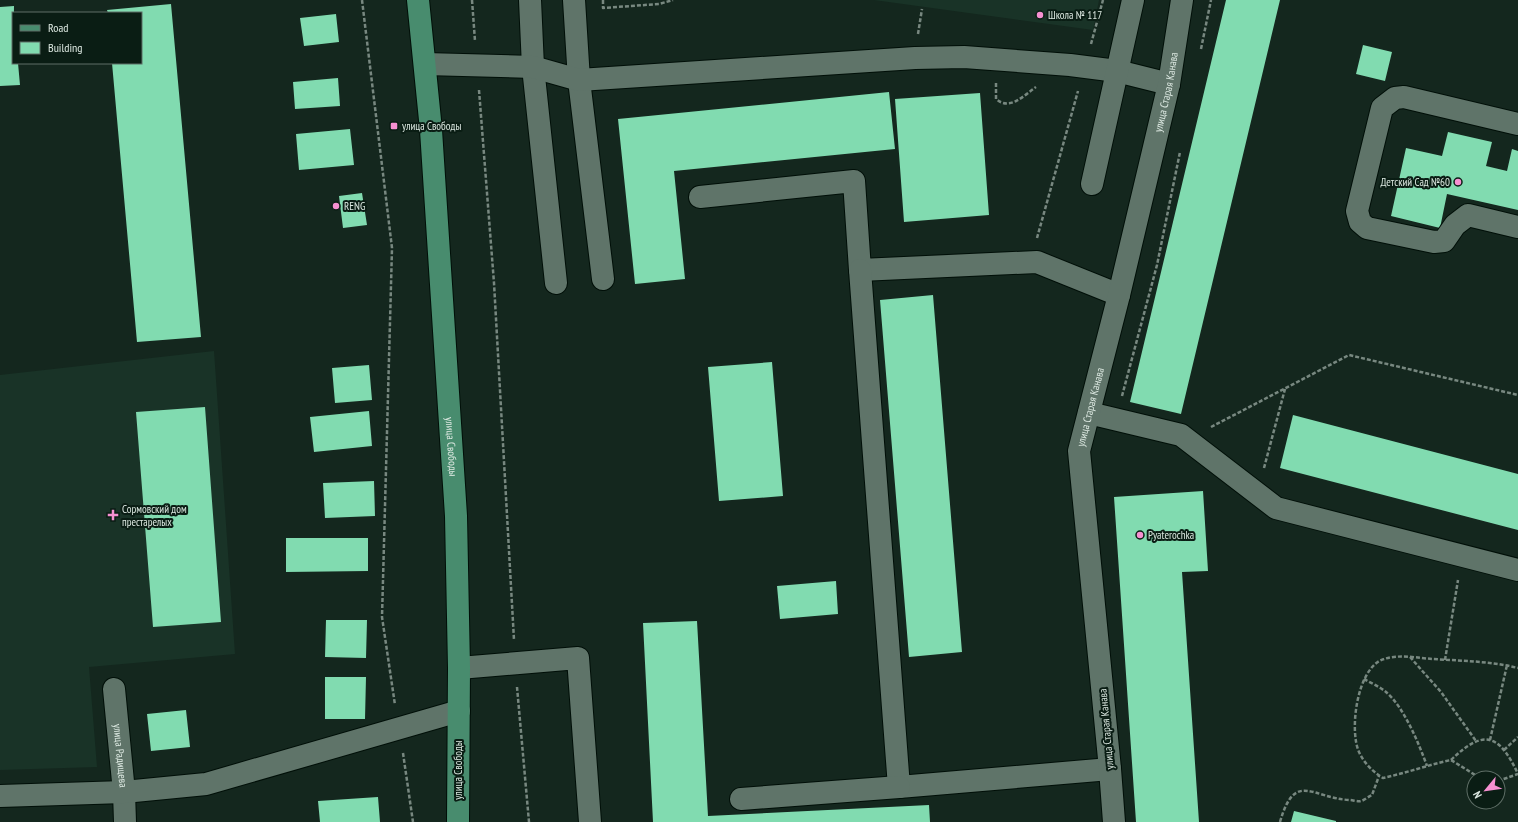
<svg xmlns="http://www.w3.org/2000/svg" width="1518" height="822" viewBox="0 0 1518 822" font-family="'PT Sans Narrow',sans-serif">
<rect width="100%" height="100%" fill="#14271e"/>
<path fill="#193327" d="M 874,0 L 1099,0 L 1093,30 Z
M 214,351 L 235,654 L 89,667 L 97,767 L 0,770 L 0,375 Z"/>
<path fill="#81dbb0" d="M 1226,0 L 1280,0 L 1181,414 L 1130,402 Z
M 171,4 L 201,337 L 137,342 L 112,63 L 141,63 L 141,13 L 108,13 L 107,10 Z
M 14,6 L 13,63 L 18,63 L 20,85 L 0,86 L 0,7 Z
M 336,14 L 339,42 L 304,46 L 300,18 Z
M 1363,45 L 1392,52 L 1385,81 L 1356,74 Z
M 338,78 L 340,106 L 295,109 L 293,82 Z
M 889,92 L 895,149 L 674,171 L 685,279 L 635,284 L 618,119 Z
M 980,93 L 989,215 L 904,222 L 895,99 Z
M 350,129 L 354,165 L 299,170 L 296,134 Z
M 1448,132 L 1492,142 L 1486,166 L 1507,171 L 1512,149 L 1518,151 L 1518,210 L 1447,194 L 1440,228 L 1391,216 L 1406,148 L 1442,156 Z
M 362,193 L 367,225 L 343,228 L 339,196 Z
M 933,295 L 962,652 L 909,657 L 880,300 Z
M 772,362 L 783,496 L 719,501 L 708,367 Z
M 369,365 L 372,400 L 335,403 L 332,368 Z
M 205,407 L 221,622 L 153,627 L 136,412 Z
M 369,411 L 372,446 L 314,452 L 310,417 Z
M 1293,415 L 1518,474 L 1518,530 L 1280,468 Z
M 374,481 L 375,516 L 325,518 L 323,483 Z
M 1203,491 L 1208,571 L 1182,572 L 1199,822 L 1136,822 L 1114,497 Z
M 286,538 L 368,538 L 368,571 L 286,572 Z
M 836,581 L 838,614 L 780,619 L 777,586 Z
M 326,620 L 367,620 L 366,658 L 325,657 Z
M 697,621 L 708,816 L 929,805 L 930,822 L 653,822 L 643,623 Z
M 325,677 L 366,677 L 365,719 L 325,719 Z
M 186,710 L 190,747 L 151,751 L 147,714 Z
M 378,797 L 380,822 L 320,822 L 318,801 Z
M 1294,811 L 1336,821 L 1336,822 L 1291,822 Z"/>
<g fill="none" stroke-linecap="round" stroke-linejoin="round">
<g stroke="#010f08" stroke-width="24">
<g id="minor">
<path d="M 530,0 L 533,67 L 556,283"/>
<path d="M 574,0 L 579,80 L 603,279"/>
<path d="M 425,64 L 533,67 L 579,80 L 915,58 L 964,57 L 1070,65 L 1117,71 L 1169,84"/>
<path d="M 1518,124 L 1404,97 L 1395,98 L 1382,108 L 1357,211 L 1360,222 L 1367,228 L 1434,242 L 1444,241 L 1455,225 L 1468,215 L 1518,227"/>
<path d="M 1092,184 L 1133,0"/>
<path d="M 700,197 L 854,181 L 860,270 L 1037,262 L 1119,295"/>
<path d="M 860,270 L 899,787 L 1110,769"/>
<path d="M 1089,413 L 1181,435 L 1276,508 L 1518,570"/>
<path d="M 459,668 L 578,658 L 590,822"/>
<path id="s1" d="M 114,689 L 124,792 L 125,822"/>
<path d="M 0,796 L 124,792 L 206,784 L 459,711"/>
<path d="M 741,799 L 899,787"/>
<path id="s2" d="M 1114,822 L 1110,769 L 1079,451 L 1119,295 L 1169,84 L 1182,0"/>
</g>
</g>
<g stroke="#010f08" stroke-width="24">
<g id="major">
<path id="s3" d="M 418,0 L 431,130 L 456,516 L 459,668 L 458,822"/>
</g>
</g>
<path stroke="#788880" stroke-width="2.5" stroke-dasharray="4 2" stroke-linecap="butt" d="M 362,0 L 392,248 L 382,617 L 395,705
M 472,0 L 475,41
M 603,0 L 603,8 L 659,4 L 673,0
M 918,34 L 922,9
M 1091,44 L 1103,0
M 1201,49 L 1211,0
M 996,83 L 996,99 C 1010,111 1023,96 1036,87
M 479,90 L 494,283 L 514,640
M 1037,238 L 1078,91
M 1122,396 L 1157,265 L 1180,152
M 1211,427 L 1349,355 L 1518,395
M 1264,468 L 1285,389
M 1410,657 L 1441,692 L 1476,741
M 1445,660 L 1458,580
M 1364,679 C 1371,683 1380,687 1386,692 C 1404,707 1419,744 1427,766
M 517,687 L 529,822
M 1490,740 L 1507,665
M 1504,750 L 1518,737
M 403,753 L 413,822
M 1451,760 C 1483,729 1499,733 1518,774
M 1480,778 L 1451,760 C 1428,765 1406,773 1383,778 C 1373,772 1364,763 1359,752 C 1349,730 1357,667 1384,659 C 1399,654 1418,658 1433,659 C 1462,661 1490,661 1518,668
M 1498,781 L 1518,774
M 1280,822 C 1295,770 1312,798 1349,800 C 1353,800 1358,802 1361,801 C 1365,800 1369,796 1372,795 L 1379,776"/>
<use href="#minor" stroke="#5f7469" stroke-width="22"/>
<use href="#major" stroke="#488c6e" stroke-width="22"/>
</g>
<g fill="#f690d1" stroke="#0a1d14" stroke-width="1.5">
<circle cx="1040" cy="15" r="4"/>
<rect x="390" y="122" width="8" height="8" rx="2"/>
<circle cx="1458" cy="182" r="4"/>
<circle cx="336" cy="206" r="4"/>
<path d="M111 509h4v4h4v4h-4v4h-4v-4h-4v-4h4z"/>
<circle cx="1140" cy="535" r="4"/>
</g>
<g text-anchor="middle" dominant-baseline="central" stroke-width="4" stroke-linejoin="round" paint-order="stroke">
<g font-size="11" fill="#dce8e1" stroke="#0a1d14" text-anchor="start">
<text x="1048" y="15">Школа № 117</text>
<text x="402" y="126">улица Свободы</text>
<text x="1450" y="182" text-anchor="end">Детский Сад №60</text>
<text x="344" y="206">RENG</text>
<text x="122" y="509">Сормовский дом<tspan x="122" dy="13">престарелых</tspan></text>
<text x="1148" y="535">Pyaterochka</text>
</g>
<g font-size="11" fill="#dce8e1" stroke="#0a1d14">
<text stroke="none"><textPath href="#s2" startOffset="742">улица Старая Канава</textPath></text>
<text stroke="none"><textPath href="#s2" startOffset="418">улица Старая Канава</textPath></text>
<text stroke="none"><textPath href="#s3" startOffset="448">улица Свободы</textPath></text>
<text transform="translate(1106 729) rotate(-95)">улица Старая Канава</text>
<text stroke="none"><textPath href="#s1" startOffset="67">улица Радищева</textPath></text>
<text transform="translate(458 770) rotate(-90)">улица Свободы</text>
</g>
</g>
<rect x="12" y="12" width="130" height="52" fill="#0a1d14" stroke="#5e6e66"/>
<rect x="20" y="25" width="20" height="6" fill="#488c6e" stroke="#5e6e66"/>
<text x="48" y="32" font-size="12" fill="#dce8e1">Road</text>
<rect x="20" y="42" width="20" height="12" fill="#81dbb0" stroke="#5e6e66"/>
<text x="48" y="52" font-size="12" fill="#dce8e1">Building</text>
<g transform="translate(1486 790) rotate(241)"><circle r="19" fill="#0a1d14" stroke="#5e6e66"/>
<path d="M0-3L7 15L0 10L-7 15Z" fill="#f690d1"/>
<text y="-6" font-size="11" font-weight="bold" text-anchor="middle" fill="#dce8e1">N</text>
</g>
</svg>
